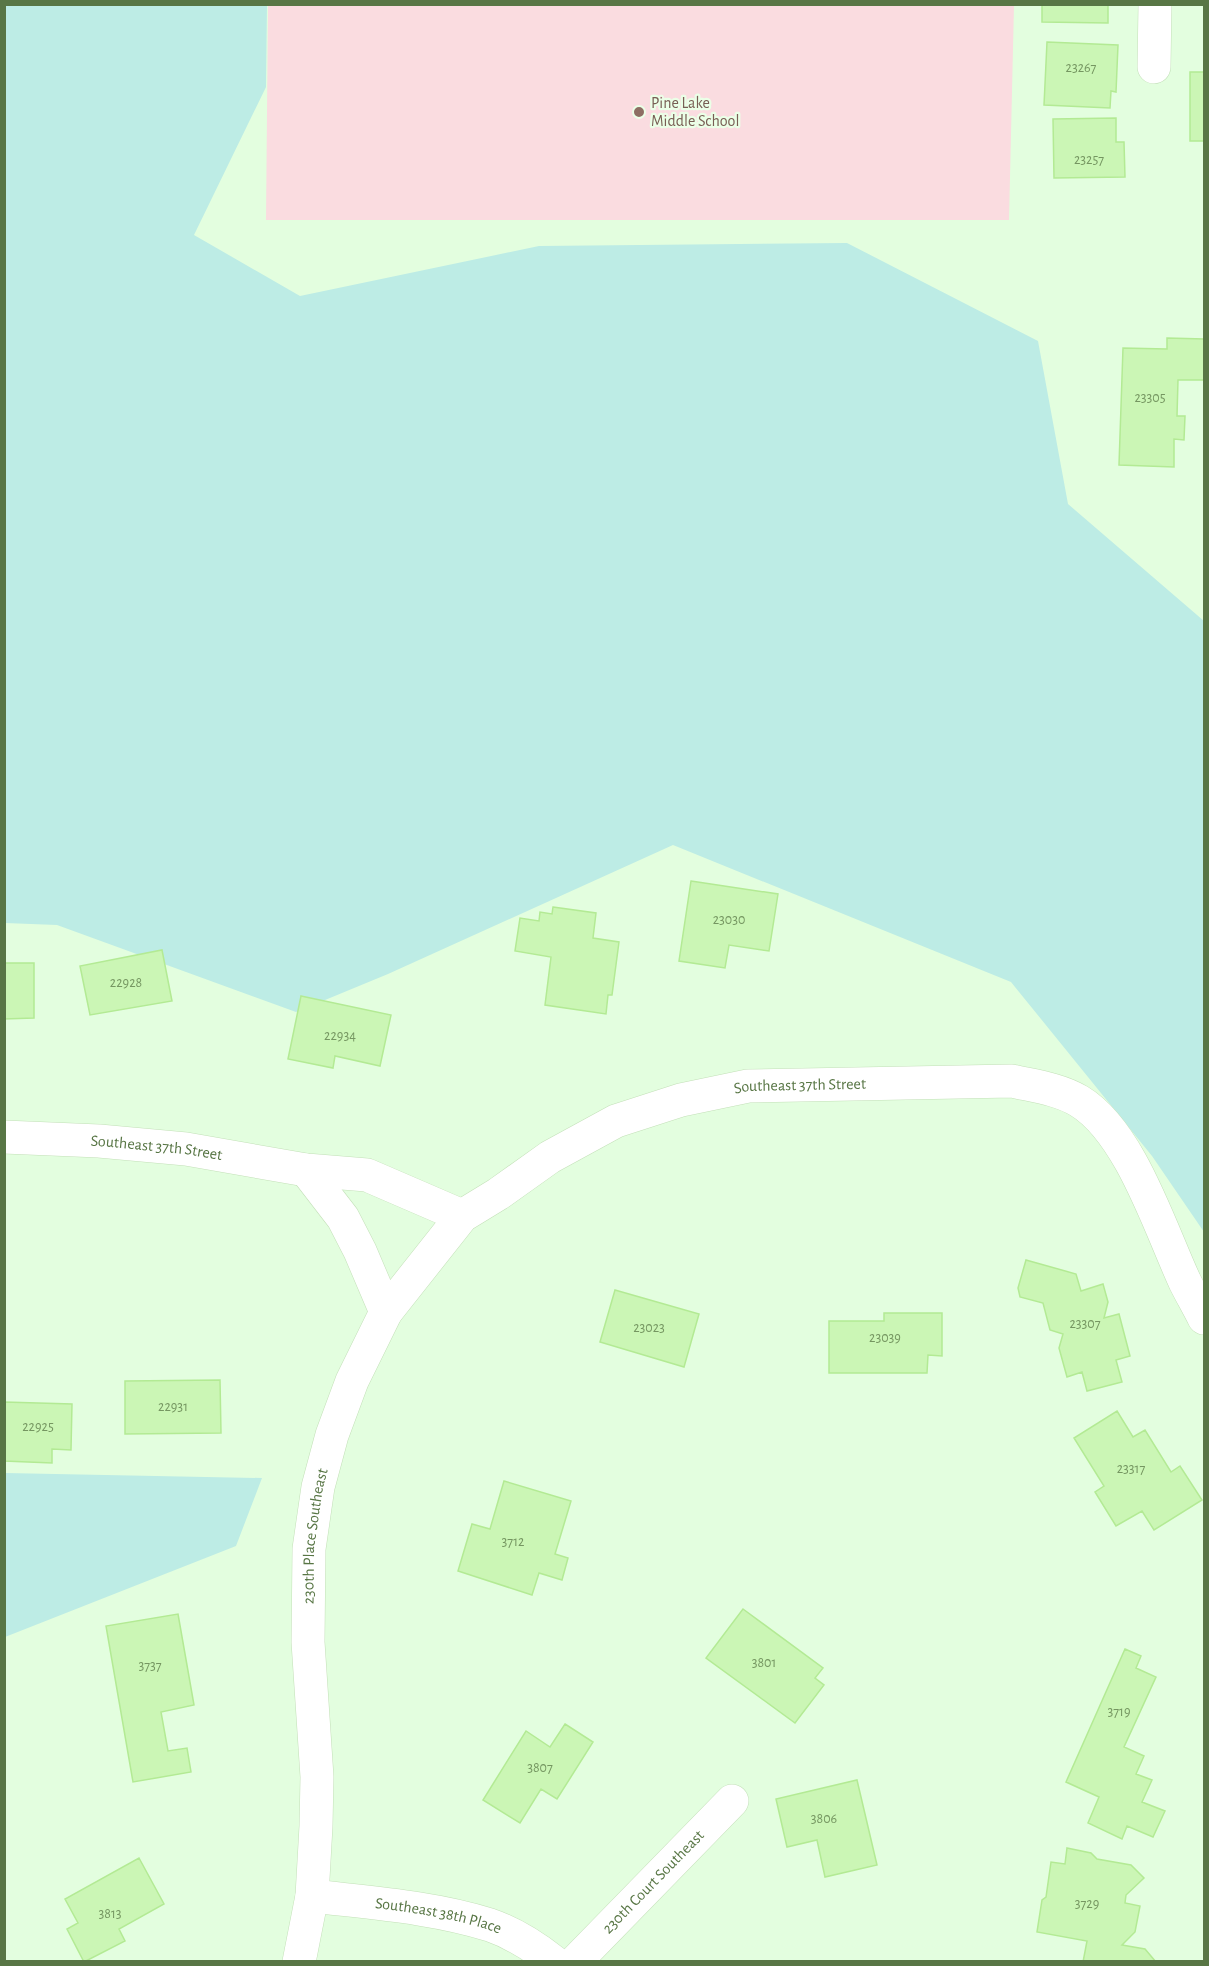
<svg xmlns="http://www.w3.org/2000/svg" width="1209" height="1966" viewBox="0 0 1209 1966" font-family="'Alegreya Sans',sans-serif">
<rect width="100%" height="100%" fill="#e3fedf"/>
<path fill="#fadce0" d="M 268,5 L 1014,5 L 1009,220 L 266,220 Z"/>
<path fill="#bdece5" d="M 5,5 L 267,5 L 266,87 L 194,235 L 300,296 L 539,246 L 847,243 L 1038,341 L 1068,504 L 1204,621 L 1204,1232 L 1152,1156 L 1011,982 L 673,845 L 388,974 L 296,1012 L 57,925 L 5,923 Z
M 5,1473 L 262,1478 L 236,1546 L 5,1637 Z"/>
<path fill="#cbf6b5" stroke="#b3ea94" stroke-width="1.5" d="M 1042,4 L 1108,4 L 1108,23 L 1042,22 Z
M 1047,42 L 1118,45 L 1116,92 L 1111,91 L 1110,108 L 1044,105 Z
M 1190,72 L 1204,72 L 1204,141 L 1190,141 Z
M 1116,118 L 1116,142 L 1124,142 L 1125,177 L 1054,178 L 1053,119 Z
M 1167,338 L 1204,339 L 1204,380 L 1178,380 L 1177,416 L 1185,416 L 1184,440 L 1174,439 L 1174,467 L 1119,465 L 1123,348 L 1167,349 Z
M 691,881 L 778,894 L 769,951 L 729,945 L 725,968 L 679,961 Z
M 553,907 L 596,913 L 593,938 L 619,942 L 612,995 L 608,995 L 606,1014 L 545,1005 L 551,957 L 515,951 L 520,918 L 539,921 L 540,912 L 552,914 Z
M 162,950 L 172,1001 L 90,1015 L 80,966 Z
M 4,963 L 34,963 L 34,1018 L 4,1019 Z
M 301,996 L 391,1015 L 380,1066 L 335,1056 L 333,1068 L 288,1059 Z
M 1026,1260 L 1076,1274 L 1081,1291 L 1103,1284 L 1108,1302 L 1104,1318 L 1119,1314 L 1130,1356 L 1116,1360 L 1122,1382 L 1087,1391 L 1082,1372 L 1067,1377 L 1059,1348 L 1063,1334 L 1050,1330 L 1043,1303 L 1020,1297 L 1018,1288 Z
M 615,1290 L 699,1314 L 684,1367 L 600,1342 Z
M 884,1313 L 942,1313 L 942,1356 L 928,1355 L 927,1373 L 829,1373 L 829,1321 L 884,1321 Z
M 220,1380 L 221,1433 L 125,1434 L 125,1381 Z
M 4,1402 L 72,1404 L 71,1450 L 52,1449 L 52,1463 L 4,1461 Z
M 1117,1411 L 1133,1437 L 1145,1430 L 1171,1472 L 1180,1466 L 1202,1500 L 1154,1530 L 1142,1511 L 1116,1526 L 1095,1492 L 1104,1486 L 1074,1438 Z
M 504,1481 L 571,1501 L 555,1554 L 568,1558 L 562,1580 L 539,1573 L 532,1595 L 458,1571 L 472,1524 L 490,1529 Z
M 743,1609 L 823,1668 L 815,1678 L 824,1685 L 795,1723 L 706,1658 Z
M 178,1614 L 194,1705 L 161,1712 L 168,1751 L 187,1748 L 191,1772 L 133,1782 L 106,1626 Z
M 1125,1649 L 1141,1656 L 1136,1668 L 1156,1677 L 1124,1747 L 1144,1756 L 1136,1774 L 1152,1780 L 1142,1802 L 1165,1811 L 1153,1837 L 1127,1826 L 1122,1839 L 1088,1823 L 1099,1797 L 1066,1782 Z
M 565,1724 L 593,1742 L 557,1799 L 541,1789 L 520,1823 L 483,1800 L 526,1731 L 550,1747 Z
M 857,1780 L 877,1865 L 825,1877 L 817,1840 L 787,1847 L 776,1799 Z
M 1067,1848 L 1091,1853 L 1097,1859 L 1131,1865 L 1144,1878 L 1126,1895 L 1125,1903 L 1140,1906 L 1135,1932 L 1122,1945 L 1145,1949 L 1156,1962 L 1083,1962 L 1087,1941 L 1037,1932 L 1042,1900 L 1046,1897 L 1051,1862 L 1065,1864 Z
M 139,1858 L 164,1904 L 119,1929 L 125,1941 L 84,1962 L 67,1929 L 78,1923 L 65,1899 Z"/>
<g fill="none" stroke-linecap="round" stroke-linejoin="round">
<g stroke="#c3e0b8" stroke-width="34">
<g id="minor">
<path d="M 1154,67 L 1155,4"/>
<path id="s1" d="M 4,1137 L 99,1141 L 186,1149 L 306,1170 L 367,1175 L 462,1216"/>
<path d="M 306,1170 L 343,1218 L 360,1251 L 386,1312"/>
<path id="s2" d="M 312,1896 C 371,1903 433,1907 490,1925 C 513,1933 535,1947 554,1962"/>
<path id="s3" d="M 299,1962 L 312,1896 L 316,1826 L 317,1777 L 308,1642 L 309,1549 L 318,1487 L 332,1435 L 352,1381 L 386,1312 L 462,1216 L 498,1194 L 550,1157 L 616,1121 L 681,1100 L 748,1086 L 1012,1081 C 1034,1086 1059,1089 1079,1101 C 1130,1132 1160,1228 1185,1282 C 1191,1294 1198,1306 1204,1318"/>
<path id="s4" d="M 575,1962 L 732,1801"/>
</g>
</g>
<use href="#minor" stroke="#fff" stroke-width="33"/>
</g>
<circle fill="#8d6e63" stroke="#ebffe7" stroke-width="2" cx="639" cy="112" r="6"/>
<g text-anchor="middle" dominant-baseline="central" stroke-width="4.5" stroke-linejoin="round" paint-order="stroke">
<g font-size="14" fill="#759661">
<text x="1081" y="68">23267</text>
<text x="1089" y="160">23257</text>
<text x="1150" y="398">23305</text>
<text x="729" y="920">23030</text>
<text x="126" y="983">22928</text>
<text x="340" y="1036">22934</text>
<text x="1085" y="1324">23307</text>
<text x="649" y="1328">23023</text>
<text x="885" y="1338">23039</text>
<text x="173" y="1407">22931</text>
<text x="38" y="1427">22925</text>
<text x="1131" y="1469">23317</text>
<text x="513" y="1542">3712</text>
<text x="764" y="1663">3801</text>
<text x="150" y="1666">3737</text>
<text x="1119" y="1712">3719</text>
<text x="540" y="1768">3807</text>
<text x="824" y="1819">3806</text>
<text x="1087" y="1904">3729</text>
<text x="110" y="1914">3813</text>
</g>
<g font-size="16" fill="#785e54" stroke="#ebffe7" text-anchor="start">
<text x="651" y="103">Pine Lake<tspan x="651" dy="18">Middle School</tspan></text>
</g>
<g font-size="16" fill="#587645" stroke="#ebffe7">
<text stroke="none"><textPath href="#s3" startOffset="1158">Southeast 37th Street</textPath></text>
<text stroke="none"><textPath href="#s1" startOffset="153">Southeast 37th Street</textPath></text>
<text stroke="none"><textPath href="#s3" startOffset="428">230th Place Southeast</textPath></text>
<text stroke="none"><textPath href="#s4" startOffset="112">230th Court Southeast</textPath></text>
<text stroke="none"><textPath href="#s2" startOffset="128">Southeast 38th Place</textPath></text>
</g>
</g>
<rect width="1209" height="1966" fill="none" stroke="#587645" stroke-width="12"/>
</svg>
